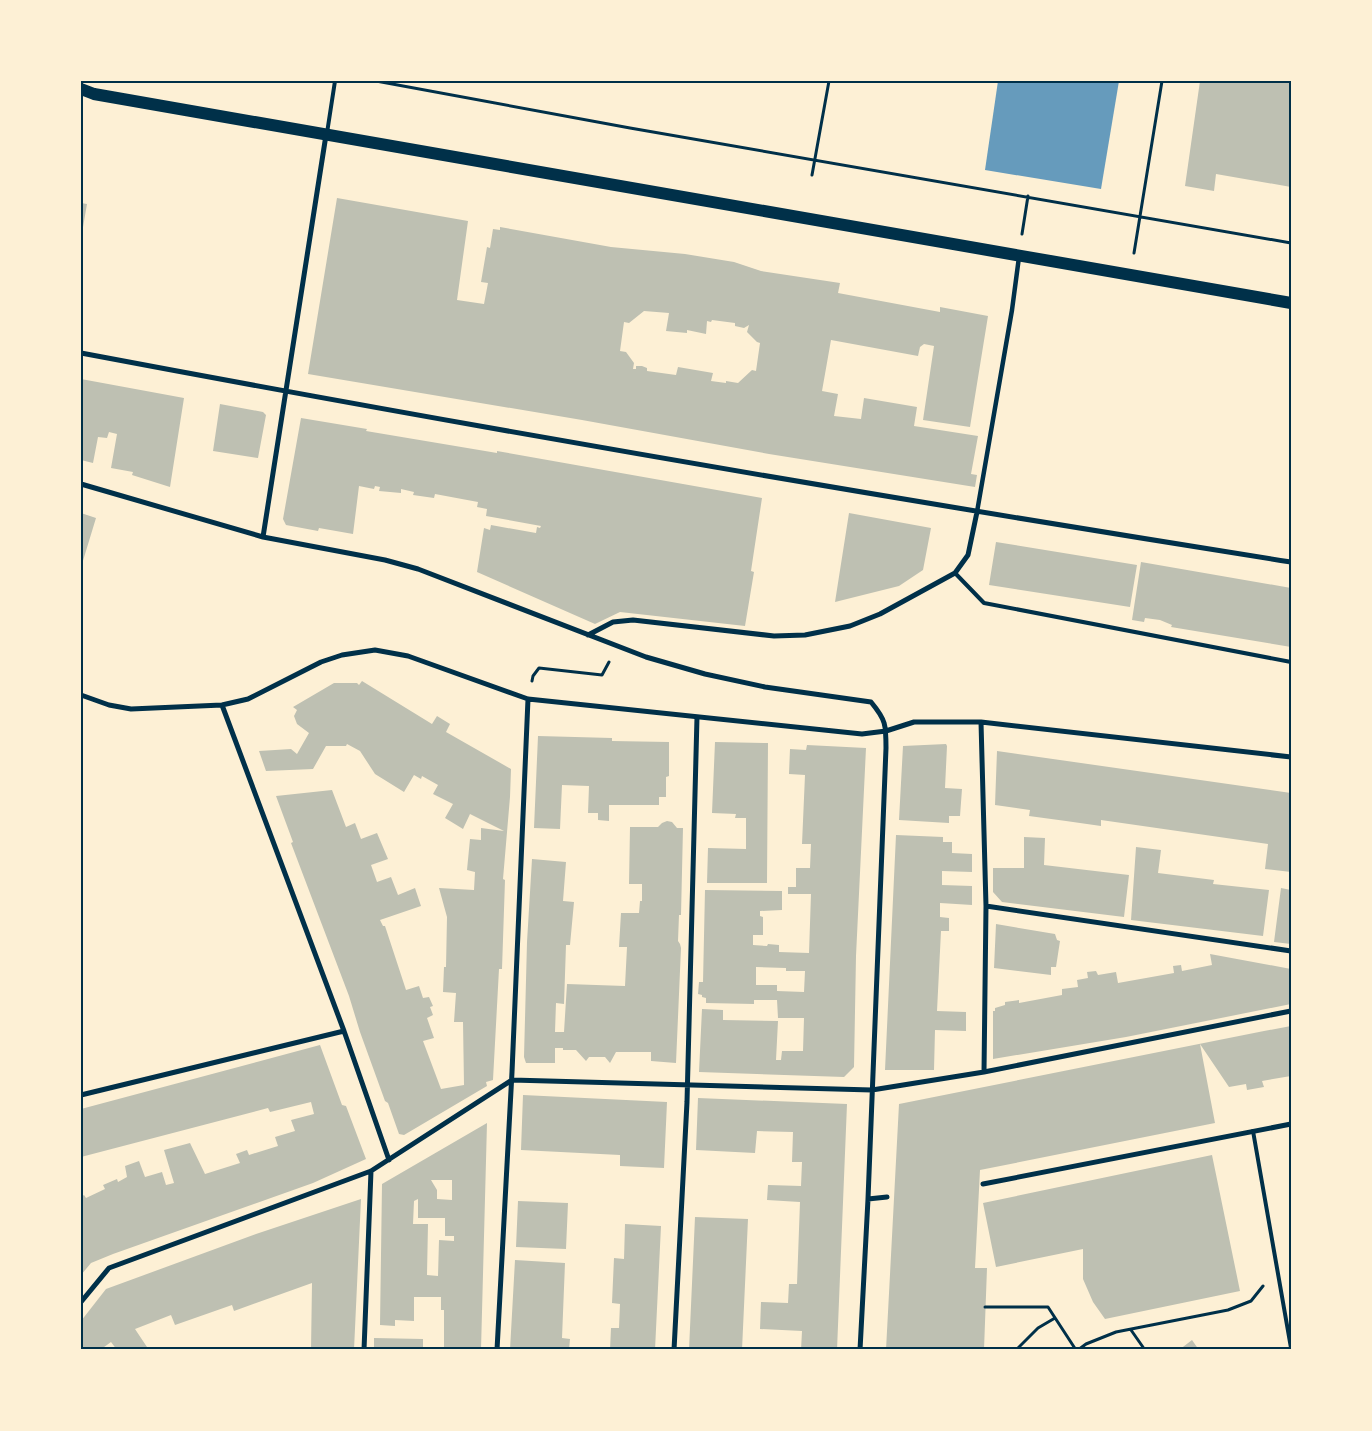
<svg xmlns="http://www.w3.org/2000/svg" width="1372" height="1431" viewBox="0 0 1372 1431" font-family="Lato,sans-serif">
<rect width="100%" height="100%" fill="#fdf0d5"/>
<path fill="#669bbc" d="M 998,81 L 1119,81 L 1101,189 L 985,170 Z"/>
<path fill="#bec0b2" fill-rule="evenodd" d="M 1200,81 L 1291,81 L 1291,187 L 1216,174 L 1214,191 L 1185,186 Z
M 337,198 L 468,221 L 457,300 L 484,304 L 488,283 L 481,282 L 487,247 L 490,248 L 493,229 L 500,230 L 500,227 L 611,247 L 685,254 L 734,262 L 761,271 L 840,283 L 838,293 L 940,312 L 940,307 L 988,316 L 970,427 L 923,420 L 934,346 L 924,344 L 920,347 L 918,356 L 831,340 L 822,391 L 838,394 L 834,416 L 861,419 L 864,398 L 917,407 L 914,426 L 978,436 L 971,474 L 977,475 L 975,487 L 769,454 L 582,420 L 308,374 ZM 644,311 L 669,313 L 666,331 L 687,333 L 687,330 L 706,334 L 707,321 L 711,322 L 712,320 L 735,323 L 735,326 L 744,328 L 749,325 L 747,332 L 757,342 L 760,343 L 756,371 L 752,370 L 738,383 L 726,381 L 726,383 L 711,381 L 713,373 L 678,367 L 676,375 L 647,371 L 647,368 L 642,366 L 636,366 L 636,369 L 633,369 L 634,363 L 626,352 L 620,351 L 624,322 L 629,323 Z
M 81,203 L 87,204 L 82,233 L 81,233 Z
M 81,379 L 184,398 L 170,487 L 132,475 L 133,472 L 111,468 L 117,434 L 109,432 L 107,438 L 98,437 L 93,463 L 81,460 Z
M 220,404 L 263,412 L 266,415 L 258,458 L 213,451 Z
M 301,418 L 367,429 L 366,431 L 497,453 L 497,451 L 762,498 L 751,571 L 754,572 L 745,626 L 620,612 L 595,624 L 477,572 L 484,528 L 490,530 L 491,525 L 536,533 L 537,527 L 540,528 L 541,526 L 486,516 L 487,509 L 477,507 L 478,502 L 435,494 L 434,498 L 413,495 L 414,492 L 401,489 L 401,493 L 379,491 L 380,487 L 375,486 L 374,489 L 359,486 L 353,534 L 319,528 L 318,531 L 286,525 L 283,519 Z
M 81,513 L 96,518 L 82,564 L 81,564 Z
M 849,513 L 931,528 L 923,570 L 899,586 L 835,602 Z
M 996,542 L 1137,565 L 1130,607 L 989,585 Z
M 1141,562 L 1291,588 L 1291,647 L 1171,627 L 1172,625 L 1160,620 L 1145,618 L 1144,622 L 1132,620 Z
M 362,681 L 432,724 L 437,716 L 450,724 L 446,732 L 511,769 L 510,797 L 503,879 L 505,880 L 502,969 L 499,969 L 493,1080 L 486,1082 L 487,1086 L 404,1135 L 399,1134 L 388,1103 L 385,1101 L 360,1032 L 349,996 L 291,843 L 293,842 L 276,796 L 332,790 L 346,827 L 355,823 L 361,839 L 377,833 L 388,859 L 371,865 L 377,882 L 391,877 L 398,895 L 415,888 L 421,906 L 380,920 L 383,926 L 385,926 L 406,990 L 419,986 L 423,998 L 429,997 L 433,1006 L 430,1007 L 433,1015 L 427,1018 L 434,1038 L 423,1041 L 441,1089 L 464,1085 L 463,1022 L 454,1022 L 456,993 L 443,992 L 444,967 L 446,967 L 447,917 L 439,888 L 474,890 L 475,872 L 467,870 L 470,839 L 481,840 L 481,828 L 504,831 L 470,814 L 463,829 L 445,818 L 453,804 L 433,794 L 438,785 L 422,776 L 421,779 L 414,775 L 404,792 L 375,774 L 360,751 L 347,744 L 346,746 L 326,746 L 313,769 L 266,771 L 259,751 L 291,749 L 297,754 L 309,733 L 297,724 L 294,716 L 297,710 L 293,707 L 334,683 L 357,683 L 359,685 Z
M 538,736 L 612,738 L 612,741 L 669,742 L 669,776 L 666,777 L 666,797 L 659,797 L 659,805 L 609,805 L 609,821 L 598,820 L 598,813 L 588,813 L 589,786 L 562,785 L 560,829 L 534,828 Z
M 715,742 L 768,743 L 767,883 L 707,883 L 708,848 L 746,849 L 746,818 L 735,818 L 736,814 L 712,813 Z
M 946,744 L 947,746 L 945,788 L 962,789 L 960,816 L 949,816 L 949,823 L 899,820 L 903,746 Z
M 807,745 L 866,748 L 856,956 L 854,1067 L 844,1077 L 699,1072 L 702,1009 L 723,1010 L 723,1020 L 778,1021 L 776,1060 L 781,1060 L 782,1051 L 803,1051 L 804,1018 L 778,1018 L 777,1000 L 754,1000 L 754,1004 L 706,1003 L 706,998 L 702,997 L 702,995 L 698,994 L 699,982 L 703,982 L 705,890 L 782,891 L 782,910 L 760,911 L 760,916 L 763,917 L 763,935 L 753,935 L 753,945 L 767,946 L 768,944 L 779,945 L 779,952 L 809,953 L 811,894 L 788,894 L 788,887 L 796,887 L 796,868 L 810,868 L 811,844 L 802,844 L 805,775 L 789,774 L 790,749 L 806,750 ZM 756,967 L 786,968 L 786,971 L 805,971 L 804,992 L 777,991 L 777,985 L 756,985 Z
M 997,751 L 1291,793 L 1291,872 L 1265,869 L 1268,844 L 1101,820 L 1101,826 L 1066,821 L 1029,816 L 1030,810 L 995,805 Z
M 667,821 L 672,822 L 677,828 L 683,828 L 681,915 L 679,915 L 678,941 L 680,944 L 681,948 L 676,1063 L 651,1061 L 651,1052 L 616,1052 L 610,1063 L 605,1057 L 589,1057 L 586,1061 L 576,1050 L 563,1050 L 563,1048 L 555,1048 L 555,1063 L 526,1063 L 524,1057 L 527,942 L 532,859 L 566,862 L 563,901 L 574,902 L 570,945 L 566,945 L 564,1004 L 556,1003 L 555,1032 L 564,1032 L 567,984 L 625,986 L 627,947 L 619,947 L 621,913 L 639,913 L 640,901 L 642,901 L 642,884 L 629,884 L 630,827 L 658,827 L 662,823 Z
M 896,835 L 943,837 L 943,842 L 952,842 L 952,853 L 972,854 L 972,872 L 942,871 L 942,885 L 972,886 L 972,905 L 940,903 L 940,917 L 949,918 L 949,931 L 941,931 L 937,1011 L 966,1012 L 966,1031 L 935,1030 L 934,1070 L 885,1070 Z
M 1024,837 L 1045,838 L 1044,865 L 1129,875 L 1124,917 L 1002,902 L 993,892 L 993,868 L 1024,868 Z
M 1136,847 L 1161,850 L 1158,873 L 1214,880 L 1213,884 L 1269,890 L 1263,936 L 1131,920 Z
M 1281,888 L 1291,890 L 1291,944 L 1274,942 Z
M 996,924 L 1055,934 L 1057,940 L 1060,941 L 1056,967 L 1051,967 L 1051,975 L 994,968 Z
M 1210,954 L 1291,969 L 1291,1004 L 1126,1037 L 993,1059 L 993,1011 L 995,1011 L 995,1008 L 1005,1005 L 1005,1002 L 1019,1000 L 1019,1003 L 1062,995 L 1062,989 L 1078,987 L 1077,980 L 1088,978 L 1087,972 L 1096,971 L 1098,975 L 1116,972 L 1118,983 L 1174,973 L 1173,966 L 1181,965 L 1182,971 L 1212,965 Z
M 1291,1026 L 1291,1076 L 1262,1081 L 1264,1087 L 1247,1090 L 1246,1084 L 1229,1087 L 1200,1044 L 1215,1123 L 980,1170 L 975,1268 L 987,1268 L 984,1350 L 886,1350 L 899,1104 L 1264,1031 Z
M 320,1045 L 342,1105 L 346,1106 L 366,1159 L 313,1183 L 113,1254 L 91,1263 L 81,1275 L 81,1197 L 84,1195 L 86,1198 L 105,1189 L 103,1185 L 117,1179 L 118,1182 L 127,1177 L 125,1166 L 139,1161 L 145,1177 L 162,1172 L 166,1185 L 174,1183 L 164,1150 L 190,1143 L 205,1174 L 240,1163 L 236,1154 L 247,1150 L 249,1155 L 278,1146 L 275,1137 L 295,1131 L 291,1120 L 314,1114 L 311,1102 L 270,1112 L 268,1108 L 81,1157 L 81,1109 Z
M 523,1095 L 667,1102 L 664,1168 L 620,1166 L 620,1155 L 521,1150 Z
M 698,1098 L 847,1104 L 837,1350 L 801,1350 L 802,1331 L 760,1329 L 761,1302 L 788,1303 L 789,1284 L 797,1284 L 800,1202 L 767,1200 L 768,1185 L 801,1186 L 802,1162 L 792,1162 L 793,1132 L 757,1131 L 755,1153 L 696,1150 Z
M 487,1123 L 481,1350 L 444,1350 L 444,1310 L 441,1310 L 441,1297 L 414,1297 L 414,1321 L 395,1320 L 395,1326 L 380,1325 L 382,1184 ZM 431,1180 L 452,1180 L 452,1200 L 437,1199 L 437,1190 ZM 418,1199 L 418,1218 L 445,1218 L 445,1236 L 454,1236 L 454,1241 L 439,1240 L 438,1276 L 427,1275 L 428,1224 L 413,1224 L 414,1201 Z
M 1212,1155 L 1240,1291 L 1105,1319 L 1093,1302 L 1083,1279 L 1083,1249 L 996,1267 L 983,1203 Z
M 361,1199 L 354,1350 L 311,1350 L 312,1283 L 234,1311 L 232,1305 L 175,1325 L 171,1315 L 135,1329 L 149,1350 L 117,1350 L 111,1342 L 100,1350 L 81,1350 L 81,1321 L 106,1289 L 256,1234 Z
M 518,1201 L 568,1203 L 566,1249 L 516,1247 Z
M 695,1217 L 748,1219 L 742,1350 L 689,1350 Z
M 625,1224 L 661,1226 L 655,1350 L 610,1350 L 611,1328 L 619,1328 L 620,1304 L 612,1303 L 614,1258 L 624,1259 Z
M 515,1260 L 565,1263 L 562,1338 L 570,1339 L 569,1350 L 510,1350 Z
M 374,1338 L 423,1339 L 423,1350 L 374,1350 Z
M 1192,1340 L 1199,1350 L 1179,1350 Z"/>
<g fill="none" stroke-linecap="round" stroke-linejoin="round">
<path stroke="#003049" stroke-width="3" d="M 376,81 L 630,128 L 1291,243
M 812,175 L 829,81
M 1022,234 L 1028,196
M 1134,253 L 1162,81
M 532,681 L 533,676 L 539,668 L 602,675 L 609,662
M 985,1307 L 1048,1307 L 1076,1350
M 1131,1330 L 1145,1350
M 1016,1350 L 1038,1328 L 1055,1318
M 1078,1350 L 1086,1344 L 1116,1332 L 1228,1310 L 1251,1301 L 1263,1286"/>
<path stroke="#003049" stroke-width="4" d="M 327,133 L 335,81
M 955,573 L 984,603 L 1291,662
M 1253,1131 L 1291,1348"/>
<path stroke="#003049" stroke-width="4.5" d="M 977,512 L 1012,310 L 1019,257"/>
<path stroke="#003049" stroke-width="5" d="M 81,353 C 483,429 887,498 1291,562
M 81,484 L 263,537 L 385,560 L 418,569 L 646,657 L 705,674 L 765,687 L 871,702 C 886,720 886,725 886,748 L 868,1199 L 860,1350
M 263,537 L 326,135
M 588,635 L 613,622 L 633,620 L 774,636 L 805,635 L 850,626 L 880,614 L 955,573 L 968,555 L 977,512
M 81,695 L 109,705 L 131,709 L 222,705 L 248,699 L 321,662 L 342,655 L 375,650 L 408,656 L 528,699 L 862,734 L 886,731 L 914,722 L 981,722 L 1291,757
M 222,705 L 344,1031 L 389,1160
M 981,722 L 986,906 L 984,1072
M 986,906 L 1291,951
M 81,1095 L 344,1031
M 983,1184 L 1291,1124
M 868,1199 L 887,1197
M 81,1302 L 109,1268 L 371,1171 L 512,1080 L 872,1090 L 984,1072 L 1291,1011
M 364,1350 L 371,1171
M 497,1350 L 512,1072 L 528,699
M 674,1350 L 687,1102 L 697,717"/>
<path stroke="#003049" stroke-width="12" d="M 81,89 L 94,94 L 1291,303"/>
</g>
<rect width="1372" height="1431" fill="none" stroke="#fdf0d5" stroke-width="165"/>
<rect x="82" y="82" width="1208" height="1266" fill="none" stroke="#003049" stroke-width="2"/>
</svg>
